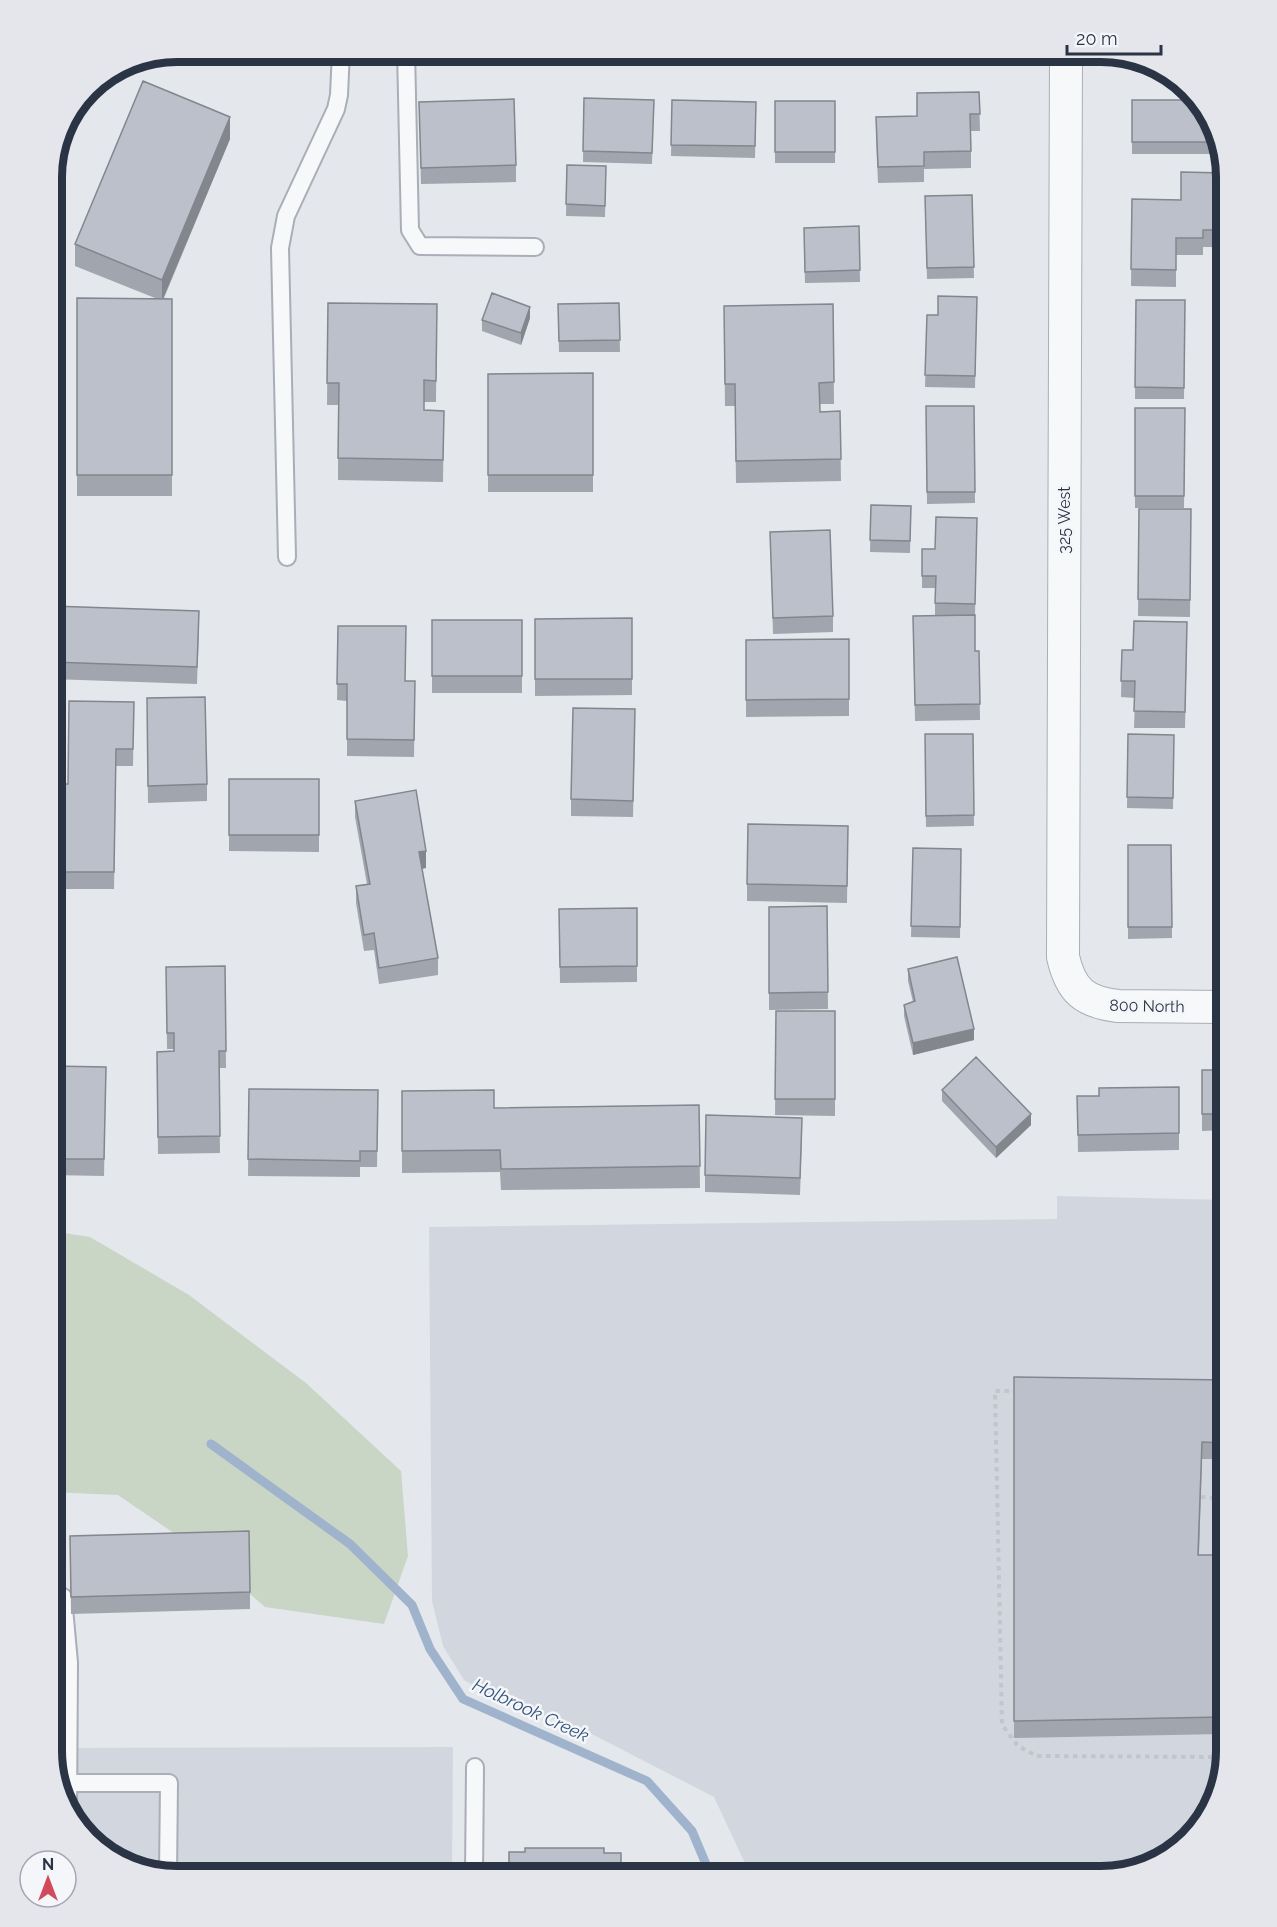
<svg xmlns="http://www.w3.org/2000/svg" width="1277" height="1927" viewBox="0 0 1277 1927" font-family="Raleway,sans-serif">
<rect width="100%" height="100%" fill="#e4e7ec"/>
<path fill="#d2d6de" d="M 1057,1196 L 1226,1200 L 1226,1750 L 1209,1813 L 1163,1859 L 1100,1876 L 751,1876 L 714,1797 L 586,1731 L 490,1695 L 464,1680 L 443,1646 L 432,1601 L 429,1227 L 1057,1219 Z
M 453,1747 L 452,1876 L 169,1876 L 107,1855 L 68,1813 L 51,1750 L 51,1748 Z"/>
<path fill="#c9d6c5" d="M 51,1231 L 90,1237 L 189,1295 L 306,1383 L 401,1471 L 408,1556 L 384,1624 L 265,1607 L 203,1553 L 118,1495 L 51,1492 Z"/>
<g fill="none" stroke-linecap="round" stroke-linejoin="round">
<path stroke="#9fb4cc" stroke-width="9" d="M 211,1444 L 350,1544 L 412,1605 L 430,1649 L 463,1699 L 647,1781 L 692,1831 L 711,1876"/>
<g stroke="#a9aeb7" stroke-width="20">
<path id="service" d="M 406,51 L 410,230 L 420,246 L 535,247
M 287,557 L 280,248 L 286,216 L 336,109 L 339,95 L 341,51
M 51,1597 L 63,1597 L 69,1663 L 68,1813
M 68,1783 L 169,1783 L 168,1875
M 474,1876 L 475,1767"/>
</g>
<g stroke="#a9aeb7" stroke-width="34">
<path id="minor" d="M 1066,51 L 1063,957 C 1071,991 1084,1002 1118,1006 L 1226,1007"/>
</g>
<path stroke="#c2c5cb" stroke-width="4" stroke-dasharray="4.5 4.5" stroke-linecap="butt" d="M 1018,1391 L 995,1391 L 1002,1725 L 1018,1746 L 1037,1756 L 1224,1757
M 1201,1497 L 1226,1499"/>
<use href="#service" stroke="#f7f8fa" stroke-width="16"/>
<use href="#minor" stroke="#f7f8fa" stroke-width="32"/>
</g>
<path fill="#a1a5ae" d="M 979,92 L 980,131 L 971,131 L 971,168 L 924,169 L 924,182 L 878,183 L 876,134 L 917,116 Z
M 584,98 L 654,100 L 652,164 L 583,162 Z
M 672,100 L 756,102 L 755,158 L 671,156 Z
M 1132,100 L 1209,114 L 1220,154 L 1132,154 Z
M 775,101 L 835,101 L 835,163 L 775,163 Z
M 419,102 L 516,165 L 516,182 L 421,184 Z
M 230,139 L 164,298 L 172,299 L 172,496 L 77,496 L 77,298 L 155,298 L 75,266 L 75,244 Z
M 567,165 L 606,166 L 605,217 L 566,216 Z
M 1226,177 L 1226,247 L 1203,247 L 1203,255 L 1176,255 L 1176,287 L 1131,286 L 1132,199 L 1181,200 Z
M 972,195 L 974,278 L 927,279 L 925,196 Z
M 859,226 L 860,282 L 805,283 L 804,228 Z
M 977,297 L 975,388 L 925,387 L 927,315 L 938,315 Z
M 1136,300 L 1185,300 L 1184,399 L 1135,399 Z
M 328,303 L 437,304 L 436,402 L 424,402 L 424,410 L 444,411 L 443,482 L 338,480 L 338,405 L 327,405 Z
M 619,303 L 620,352 L 559,352 L 558,304 Z
M 833,304 L 834,404 L 819,404 L 820,412 L 840,411 L 841,481 L 736,483 L 735,406 L 725,406 L 724,327 Z
M 530,318 L 521,345 L 482,331 L 482,320 Z
M 593,373 L 593,492 L 488,492 L 488,374 Z
M 926,406 L 974,406 L 975,503 L 927,504 Z
M 1135,408 L 1185,408 L 1184,508 L 1135,508 Z
M 871,505 L 911,506 L 910,553 L 870,552 Z
M 1139,509 L 1191,509 L 1190,617 L 1138,616 Z
M 977,518 L 975,615 L 935,615 L 935,588 L 922,588 L 922,576 L 935,549 Z
M 770,532 L 833,616 L 833,632 L 773,634 Z
M 51,606 L 199,628 L 197,684 L 51,679 Z
M 913,616 L 975,651 L 979,651 L 980,720 L 915,721 Z
M 632,618 L 632,695 L 535,696 L 535,619 Z
M 432,620 L 522,620 L 522,693 L 432,693 Z
M 338,626 L 405,681 L 415,681 L 414,757 L 347,756 L 347,701 L 337,700 Z
M 849,639 L 849,716 L 746,717 L 746,640 Z
M 1187,639 L 1185,728 L 1134,728 L 1135,698 L 1121,697 L 1122,650 L 1133,650 Z
M 134,702 L 133,766 L 116,766 L 114,889 L 55,889 L 57,784 L 68,784 Z
M 147,715 L 207,784 L 207,801 L 148,803 Z
M 635,726 L 633,817 L 571,816 L 571,799 Z
M 925,734 L 973,734 L 974,826 L 926,827 Z
M 1128,734 L 1174,735 L 1173,809 L 1127,808 Z
M 229,779 L 319,779 L 319,852 L 229,851 Z
M 355,801 L 426,868 L 422,869 L 438,958 L 438,975 L 379,984 L 374,950 L 364,951 L 356,903 L 356,886 L 367,884 L 355,817 Z
M 848,826 L 847,903 L 747,901 L 747,884 Z
M 1128,845 L 1171,845 L 1172,938 L 1128,939 Z
M 913,848 L 961,849 L 960,938 L 911,937 Z
M 827,906 L 828,1009 L 769,1010 L 769,907 Z
M 637,908 L 637,982 L 560,983 L 559,909 Z
M 225,966 L 226,1068 L 219,1068 L 220,1153 L 158,1154 L 157,1052 L 174,1051 L 174,1049 L 167,1049 L 166,967 Z
M 908,969 L 974,1040 L 913,1055 L 904,1016 L 904,1005 L 913,1002 L 908,981 Z
M 776,1011 L 835,1011 L 835,1116 L 775,1115 Z
M 51,1066 L 106,1067 L 104,1176 L 51,1175 Z
M 1202,1070 L 1226,1070 L 1226,1130 L 1202,1131 Z
M 1179,1087 L 1179,1150 L 1078,1152 L 1077,1096 L 1099,1096 Z
M 249,1089 L 378,1090 L 377,1167 L 360,1167 L 360,1177 L 248,1176 Z
M 942,1090 L 1031,1125 L 996,1158 L 942,1101 Z
M 402,1091 L 494,1108 L 699,1105 L 700,1188 L 501,1190 L 500,1172 L 402,1173 Z
M 802,1135 L 800,1195 L 705,1192 L 705,1175 Z
M 1014,1377 L 1226,1380 L 1226,1459 L 1202,1459 L 1199,1555 L 1222,1555 L 1222,1734 L 1014,1738 Z
M 70,1552 L 250,1592 L 250,1609 L 71,1614 Z"/>
<path fill="#83868d" d="M 230,117 L 230,139 L 162,301 L 162,280 Z
M 530,307 L 530,318 L 521,345 L 521,333 Z
M 426,851 L 426,868 L 419,869 L 419,852 Z
M 974,1029 L 974,1040 L 913,1055 L 913,1043 Z
M 1031,1114 L 1031,1125 L 996,1158 L 996,1147 Z"/>
<path fill="#bbc0ca" stroke="#83868d" stroke-width="1.5" d="M 143,81 L 230,117 L 162,280 L 75,244 Z
M 979,92 L 980,114 L 970,114 L 971,151 L 924,152 L 924,166 L 878,167 L 876,117 L 917,116 L 917,93 Z
M 584,98 L 654,100 L 652,153 L 583,151 Z
M 514,99 L 516,165 L 421,168 L 419,102 Z
M 672,100 L 756,102 L 755,146 L 671,145 Z
M 1132,100 L 1195,100 L 1209,114 L 1217,142 L 1132,142 Z
M 775,101 L 835,101 L 835,152 L 775,152 Z
M 567,165 L 606,166 L 605,206 L 566,204 Z
M 1181,172 L 1225,173 L 1226,177 L 1226,230 L 1203,230 L 1203,238 L 1176,238 L 1176,270 L 1131,269 L 1132,199 L 1181,200 Z
M 972,195 L 974,267 L 927,268 L 925,196 Z
M 859,226 L 860,270 L 805,272 L 804,228 Z
M 492,293 L 530,307 L 521,333 L 482,320 Z
M 938,296 L 977,297 L 975,376 L 925,375 L 927,315 L 938,315 Z
M 77,298 L 172,299 L 172,475 L 77,475 Z
M 1136,300 L 1185,300 L 1184,388 L 1135,387 Z
M 328,303 L 437,304 L 436,381 L 424,380 L 424,410 L 444,411 L 443,460 L 338,458 L 339,383 L 327,383 Z
M 619,303 L 620,340 L 559,341 L 558,304 Z
M 833,304 L 834,382 L 819,383 L 820,412 L 840,411 L 841,459 L 736,461 L 735,384 L 725,384 L 724,306 Z
M 593,373 L 593,475 L 488,475 L 488,374 Z
M 926,406 L 974,406 L 975,492 L 927,492 Z
M 1135,408 L 1185,408 L 1184,496 L 1135,496 Z
M 871,505 L 911,506 L 910,541 L 870,540 Z
M 1139,509 L 1191,509 L 1190,600 L 1138,599 Z
M 936,517 L 977,518 L 975,604 L 935,603 L 936,576 L 922,576 L 922,549 L 935,549 Z
M 830,530 L 833,616 L 773,618 L 770,532 Z
M 51,606 L 199,611 L 197,667 L 51,662 Z
M 975,615 L 975,651 L 979,651 L 980,704 L 915,705 L 913,616 Z
M 632,618 L 632,679 L 535,679 L 535,619 Z
M 432,620 L 522,620 L 522,676 L 432,676 Z
M 1134,621 L 1187,622 L 1185,712 L 1134,711 L 1135,681 L 1121,681 L 1122,650 L 1133,650 Z
M 338,626 L 406,626 L 405,681 L 415,681 L 414,740 L 347,739 L 347,684 L 337,684 Z
M 849,639 L 849,699 L 746,700 L 746,640 Z
M 205,697 L 207,784 L 148,786 L 147,698 Z
M 69,701 L 134,702 L 133,749 L 116,749 L 114,872 L 55,872 L 57,784 L 68,784 Z
M 573,708 L 635,709 L 633,801 L 571,799 Z
M 925,734 L 973,734 L 974,815 L 926,816 Z
M 1128,734 L 1174,735 L 1173,798 L 1127,797 Z
M 229,779 L 319,779 L 319,835 L 229,835 Z
M 416,790 L 426,851 L 419,852 L 438,958 L 379,968 L 374,933 L 364,935 L 356,886 L 370,884 L 355,801 Z
M 748,824 L 848,826 L 847,886 L 747,884 Z
M 1128,845 L 1171,845 L 1172,927 L 1128,927 Z
M 913,848 L 961,849 L 960,927 L 911,926 Z
M 827,906 L 828,992 L 769,993 L 769,907 Z
M 637,908 L 637,966 L 560,967 L 559,909 Z
M 957,957 L 974,1029 L 913,1043 L 904,1005 L 915,1001 L 908,969 Z
M 225,966 L 226,1051 L 219,1051 L 220,1136 L 158,1137 L 157,1052 L 174,1051 L 174,1033 L 167,1033 L 166,967 Z
M 776,1011 L 835,1011 L 835,1099 L 775,1099 Z
M 976,1057 L 1031,1114 L 996,1147 L 942,1090 Z
M 51,1066 L 106,1067 L 104,1159 L 51,1159 Z
M 1202,1070 L 1226,1070 L 1226,1114 L 1202,1114 Z
M 1179,1087 L 1179,1133 L 1078,1135 L 1077,1096 L 1099,1096 L 1099,1088 Z
M 249,1089 L 378,1090 L 377,1151 L 360,1151 L 360,1161 L 248,1159 Z
M 494,1090 L 494,1108 L 699,1105 L 700,1166 L 501,1169 L 500,1150 L 402,1151 L 402,1091 Z
M 706,1115 L 802,1118 L 800,1178 L 705,1175 Z
M 1014,1377 L 1226,1380 L 1226,1443 L 1202,1442 L 1198,1555 L 1222,1555 L 1222,1717 L 1014,1721 Z
M 249,1531 L 250,1592 L 71,1597 L 70,1536 Z
M 525,1848 L 604,1848 L 604,1853 L 621,1853 L 621,1876 L 492,1876 L 492,1872 L 509,1872 L 509,1852 L 525,1852 Z"/>
<g text-anchor="middle" dominant-baseline="central" stroke-width="5" stroke-linejoin="round" paint-order="stroke">
<g font-size="16" fill="#2b3445" stroke="#f4f6f9">
<text transform="translate(1064 520) rotate(-90)">325 West</text>
<text transform="translate(1147 1006) rotate(1)">800 North</text>
</g>
<g font-size="18" font-style="italic" fill="#34527a" stroke="#f4f6f9">
<text transform="translate(531 1710) rotate(25)">Holbrook Creek</text>
</g>
</g>
<path d="M0 0H1277V1927H0ZM177 62H1101A115 115 0 0 1 1216 177V1751A115 115 0 0 1 1101 1866H177A115 115 0 0 1 62 1751V177A115 115 0 0 1 177 62Z" fill="#e4e6eb" fill-rule="evenodd"/>
<path fill="none" stroke="#2b3445" stroke-width="8" d="M177 62H1101A115 115 0 0 1 1216 177V1751A115 115 0 0 1 1101 1866H177A115 115 0 0 1 62 1751V177A115 115 0 0 1 177 62Z"/>
<g transform="translate(48 1879)"><circle r="28" fill="#f4f6f9" stroke="#a4a8b1" stroke-width="1.5"/>
<path d="M0-4.5L10 22L0 15L-10 22Z" fill="#d1495b"/>
<text y="-9" font-size="16" font-weight="bold" text-anchor="middle" fill="#2b3445">N</text>
</g>
<path d="M1067 45v9h94v-9" fill="none" stroke="#2b3445" stroke-width="3"/>
<text x="1076" y="45" font-size="18" fill="#2b3445" stroke="#f4f6f9" stroke-width="4.5" paint-order="stroke">20 m</text>
</svg>
